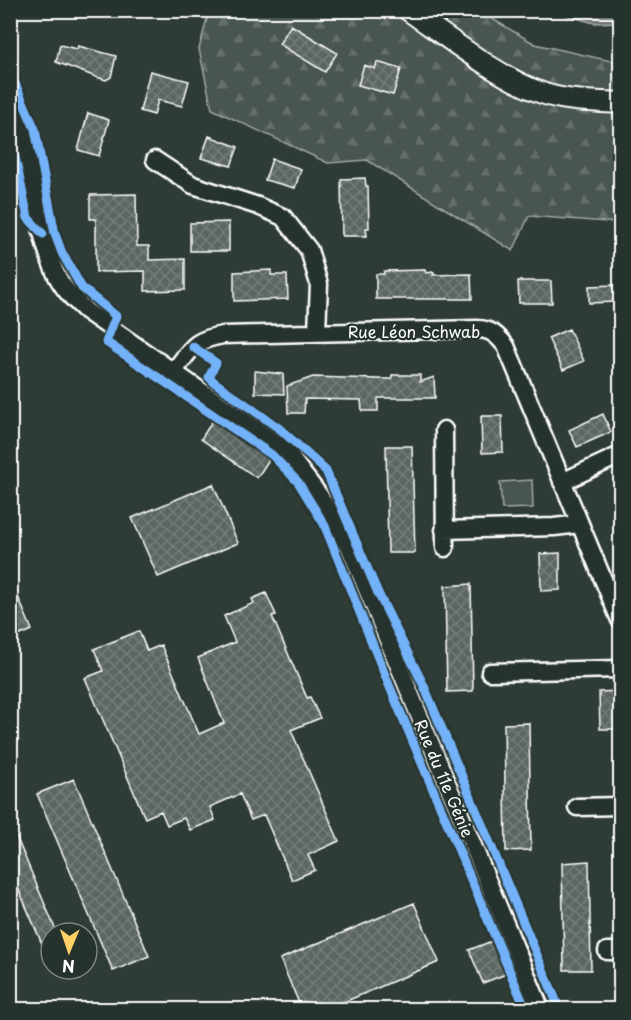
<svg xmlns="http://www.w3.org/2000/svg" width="631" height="1020" viewBox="0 0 631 1020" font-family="'Playpen Sans',sans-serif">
<defs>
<pattern id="forest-firs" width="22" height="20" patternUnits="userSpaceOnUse" patternTransform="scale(1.5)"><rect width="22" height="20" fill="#4a544f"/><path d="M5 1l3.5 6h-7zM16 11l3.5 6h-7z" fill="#656e69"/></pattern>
<pattern id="water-rules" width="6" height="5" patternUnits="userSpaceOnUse" patternTransform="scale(1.5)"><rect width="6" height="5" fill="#707975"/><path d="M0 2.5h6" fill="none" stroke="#5e6260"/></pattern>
<pattern id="building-cross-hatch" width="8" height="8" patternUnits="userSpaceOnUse" patternTransform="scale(1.5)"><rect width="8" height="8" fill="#5b6661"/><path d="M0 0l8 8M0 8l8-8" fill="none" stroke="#747d79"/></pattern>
</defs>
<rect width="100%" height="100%" fill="#2f3b35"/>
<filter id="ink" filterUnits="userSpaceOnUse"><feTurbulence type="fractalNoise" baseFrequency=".0167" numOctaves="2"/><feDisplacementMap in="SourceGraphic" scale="12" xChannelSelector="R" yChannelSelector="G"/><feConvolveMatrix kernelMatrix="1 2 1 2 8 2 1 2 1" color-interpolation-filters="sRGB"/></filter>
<g filter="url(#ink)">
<path fill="#4a544f" stroke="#a4aaa7" stroke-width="1.5" d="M 532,480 L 533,508 L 502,509 L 500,482 Z"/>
<path fill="url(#forest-firs)" stroke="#a4aaa7" stroke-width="1.5" d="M 477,10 L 535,44 L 620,63 L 620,223 L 529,216 L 513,251 L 367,160 L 328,163 L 212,109 L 199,49 L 209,11 Z"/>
<path fill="url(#water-rules)" stroke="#a9afac" stroke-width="1.5" d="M 551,11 L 620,11 L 620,22 L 594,23 Z"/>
<path fill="url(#building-cross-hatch)" stroke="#fff" stroke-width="1.5" d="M 291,25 L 337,53 L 325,72 L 279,44 Z
M 60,45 L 77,49 L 78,46 L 116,56 L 111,77 L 106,80 L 96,77 L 56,62 Z
M 377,62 L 401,69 L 393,95 L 358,85 L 364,65 L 375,69 Z
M 150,71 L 189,81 L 182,106 L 158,100 L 154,115 L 140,111 Z
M 88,113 L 109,120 L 99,156 L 78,150 Z
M 209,136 L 238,147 L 231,166 L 201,158 Z
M 272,159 L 301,169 L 295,188 L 265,180 Z
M 365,178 L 366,186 L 368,186 L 369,228 L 366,228 L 367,236 L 342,236 L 341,179 Z
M 136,194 L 137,246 L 149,246 L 149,260 L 185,259 L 185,290 L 145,291 L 145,271 L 96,272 L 96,219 L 90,219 L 90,195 Z
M 229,222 L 229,251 L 190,251 L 190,223 Z
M 271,270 L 271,275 L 287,275 L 288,299 L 234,301 L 234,272 Z
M 425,270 L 426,273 L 434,272 L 433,275 L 471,274 L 472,299 L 376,299 L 376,274 L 384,274 L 384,271 Z
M 518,281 L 551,281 L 552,303 L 519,303 Z
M 616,285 L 616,302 L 589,303 L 589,286 Z
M 569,329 L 584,361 L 563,370 L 548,338 Z
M 255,371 L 283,374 L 284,394 L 255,393 Z
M 392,375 L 420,375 L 420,382 L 434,377 L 435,398 L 378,398 L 378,411 L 362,411 L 361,400 L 305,399 L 304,413 L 288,413 L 287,386 L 313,377 L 378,379 L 392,379 Z
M 603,414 L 611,432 L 577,447 L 569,430 Z
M 481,416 L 502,416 L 503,452 L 482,453 Z
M 213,420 L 270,458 L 257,478 L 201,439 Z
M 386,446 L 412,446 L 415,553 L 388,553 Z
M 213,484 L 238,543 L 158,577 L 132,518 Z
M 560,553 L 560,590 L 541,591 L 540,554 Z
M 11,580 L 32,630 L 11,639 Z
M 471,584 L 473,691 L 447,692 L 445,586 Z
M 266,593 L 276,615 L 272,616 L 307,698 L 310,697 L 320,718 L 291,730 L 339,841 L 308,855 L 315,870 L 292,880 L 264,815 L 251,820 L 240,794 L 210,807 L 215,820 L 190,830 L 184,818 L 167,825 L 161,811 L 145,818 L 85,678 L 103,671 L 94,649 L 139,631 L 147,651 L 161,645 L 199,734 L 224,723 L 198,658 L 235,642 L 224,616 L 254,603 L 252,599 Z
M 619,691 L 620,729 L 600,729 L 599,692 Z
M 529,723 L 531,850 L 506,851 L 504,724 Z
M 74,779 L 149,956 L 113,971 L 37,794 Z
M 10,822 L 57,933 L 51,933 L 51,965 L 10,869 Z
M 589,861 L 591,970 L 564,970 L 562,863 Z
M 414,903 L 439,962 L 325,1010 L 302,1010 L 280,959 Z
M 492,941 L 506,974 L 483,983 L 469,950 Z"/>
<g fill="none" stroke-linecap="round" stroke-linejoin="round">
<g stroke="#fff" stroke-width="21">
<path id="minor" d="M 10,97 C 35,154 31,218 55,272 C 62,288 74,300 86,311 L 284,449 L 319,495 L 349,546 L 541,1010
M 155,160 L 193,185 L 258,206 L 283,217 L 309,250 L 319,284 L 317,331
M 174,371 C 192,348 193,340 223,335 L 477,329 C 491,329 497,335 506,346 L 620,620
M 444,430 L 445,548
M 562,482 L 620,455
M 444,530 L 554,527 L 580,524
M 490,672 L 620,669
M 577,807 L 620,806
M 607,951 L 620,951"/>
</g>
<g stroke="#fff" stroke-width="24">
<path id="tertiary" d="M 408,10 C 447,37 499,78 542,93 C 567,102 595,101 620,103"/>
</g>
<use href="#minor" stroke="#26332d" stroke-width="16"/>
<use href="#tertiary" stroke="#26332d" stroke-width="20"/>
<g stroke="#26332d" stroke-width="13">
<path id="cycleway" d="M 10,72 L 35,129 L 55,234 L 62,253 L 82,288 L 116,316 L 106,342 L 272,455 L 298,482 L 324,524 L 389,685 L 526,1010
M 10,134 L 28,218 L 43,234
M 193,347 L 216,363 L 209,377 L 214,382 L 280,429 L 326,471 L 378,593 L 424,686 L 560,1010"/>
</g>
<use href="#cycleway" stroke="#73b2f8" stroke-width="9"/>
</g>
</g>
<g text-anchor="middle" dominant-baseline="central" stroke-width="4.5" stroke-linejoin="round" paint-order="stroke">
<g font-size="16" fill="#fff" stroke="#26332d">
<text x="414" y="331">Rue Léon Schwab</text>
<text transform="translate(445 778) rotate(67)">Rue du 11e Génie</text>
</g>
</g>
<rect width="631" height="1020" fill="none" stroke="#26332d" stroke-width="36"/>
<rect x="18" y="18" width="595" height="984" fill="none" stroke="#fff" stroke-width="2" filter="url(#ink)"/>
<g transform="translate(69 951) rotate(182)"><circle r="28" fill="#26332d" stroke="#7d8581" stroke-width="1.5"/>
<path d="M0-4.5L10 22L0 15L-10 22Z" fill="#ffd166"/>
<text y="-9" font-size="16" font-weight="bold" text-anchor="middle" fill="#ffffff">N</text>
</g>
</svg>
